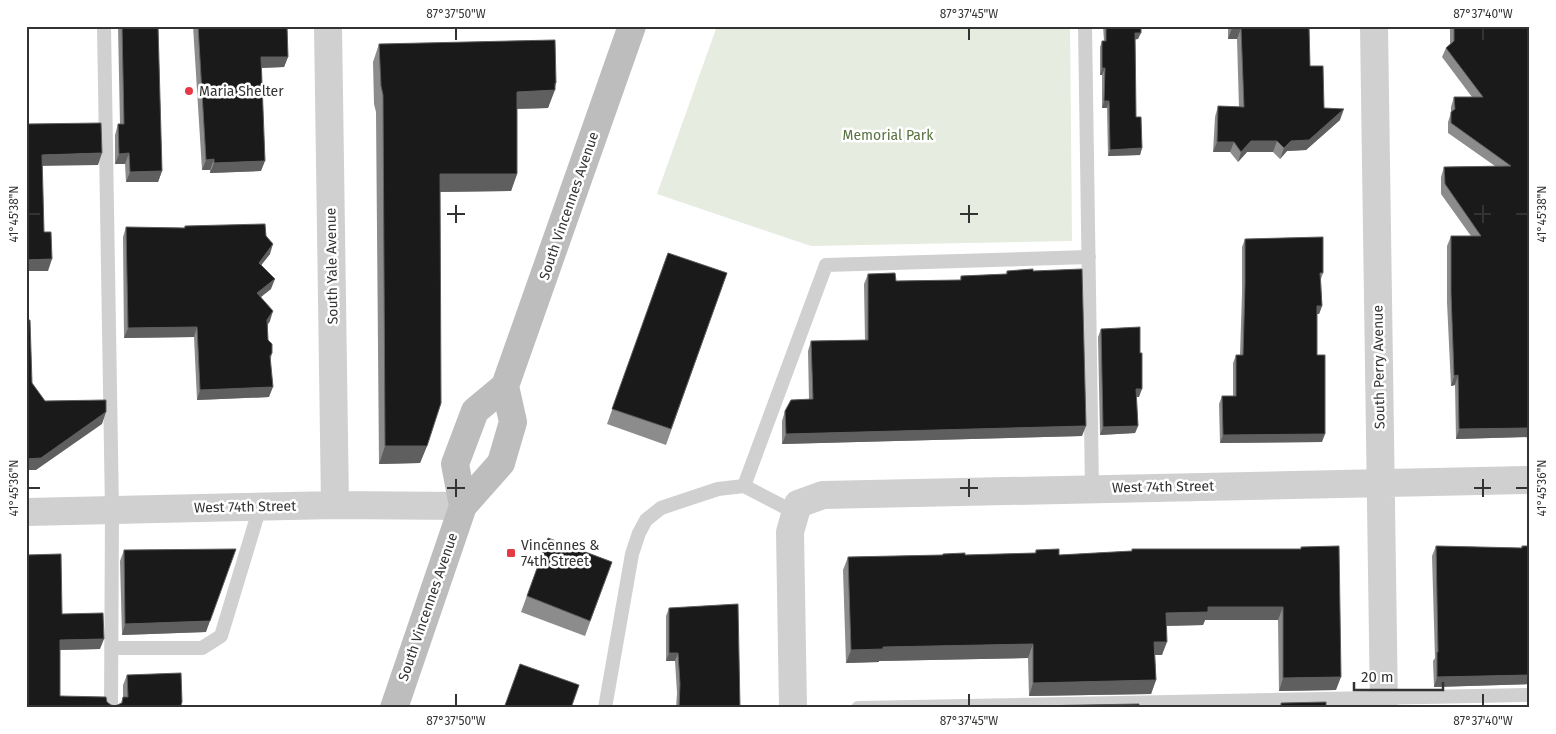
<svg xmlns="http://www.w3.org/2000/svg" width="1556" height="734" viewBox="0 0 1556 734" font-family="'Fira Sans',sans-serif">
<rect width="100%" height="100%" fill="#fff"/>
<path fill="#e6ecdf" d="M 717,26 L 1070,26 L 1072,241 L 811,246 L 657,194 Z"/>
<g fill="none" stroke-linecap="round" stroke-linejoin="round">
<path stroke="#d0d0d0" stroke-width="14" d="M 104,26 L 112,510 L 111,708
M 1085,26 L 1092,489
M 744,486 L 826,265 L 1089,257
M 111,648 L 202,648 L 221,636 L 260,507
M 605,708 L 632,554 L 639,533 L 646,520 L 661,508 L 718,489 L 744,486 L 796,513
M 858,708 L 1530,695"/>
<path stroke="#d0d0d0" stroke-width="28" d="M 328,26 L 335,505
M 1374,26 L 1384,708
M 26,512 L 335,505 L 463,506
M 793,708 L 790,532 L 798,504 L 823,495 L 1530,480"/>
<path stroke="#bdbdbd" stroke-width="28" d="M 463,506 L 455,464 L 475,411 L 505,386 L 632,26
M 394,708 L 463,506 L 501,463 L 513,422 L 505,386"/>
</g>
<path fill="#8c8c8c" d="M 118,26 L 158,26 L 162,171 L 158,182 L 126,182 L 125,164 L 115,164 L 115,135 L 118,124 L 120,124 Z
M 193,26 L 287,26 L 288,57 L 284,67 L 262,68 L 261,171 L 210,173 L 210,170 L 202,170 Z
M 1103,26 L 1141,26 L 1138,39 L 1135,39 L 1136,117 L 1142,148 L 1140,155 L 1108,156 L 1107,108 L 1102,108 L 1102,75 L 1100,75 L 1100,47 L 1102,41 L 1104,41 Z
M 1228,26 L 1309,26 L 1310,66 L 1324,108 L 1340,120 L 1306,150 L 1287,151 L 1280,159 L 1273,152 L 1247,152 L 1238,162 L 1230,152 L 1213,152 L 1215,117 L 1218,106 L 1239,107 L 1237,39 L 1228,39 Z
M 1450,26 L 1518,26 L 1530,437 L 1456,439 L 1455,385 L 1451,386 L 1447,302 L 1447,246 L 1451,236 L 1471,236 L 1441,194 L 1441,177 L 1444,167 L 1495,166 L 1448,133 L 1448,122 L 1451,113 L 1451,107 L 1454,97 L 1472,97 L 1442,57 L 1446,48 L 1450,44 Z
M 379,44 L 556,83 L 548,108 L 517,109 L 517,174 L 511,191 L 440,192 L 427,446 L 420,463 L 379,464 L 376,112 L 374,104 L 373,62 Z
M 185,226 L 266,236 L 270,254 L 261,265 L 271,289 L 261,297 L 270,321 L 268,324 L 268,340 L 272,353 L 271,358 L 269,397 L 197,400 L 194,337 L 124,338 L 123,237 L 126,227 L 184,228 Z
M 1245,239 L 1323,273 L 1321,279 L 1322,306 L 1319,314 L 1317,314 L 1317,355 L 1322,442 L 1220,443 L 1219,404 L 1222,396 L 1233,396 L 1233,363 L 1236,355 L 1240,355 L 1242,293 L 1242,247 Z
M 668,253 L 727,273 L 666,445 L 607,424 Z
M 1007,271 L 1082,436 L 782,444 L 782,421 L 785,411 L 809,399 L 808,351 L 811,341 L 865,340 L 864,284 L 868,274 L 896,281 L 960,280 L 961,276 L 1006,274 Z
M 1101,329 L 1139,397 L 1136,397 L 1138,426 L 1135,433 L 1100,435 L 1098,337 Z
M 548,538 L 612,562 L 585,636 L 521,612 Z
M 1436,546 L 1521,548 L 1522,546 L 1530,546 L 1530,684 L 1434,687 L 1433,661 L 1435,658 L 1432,556 Z
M 1301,547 L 1336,690 L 1279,691 L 1278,620 L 1205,620 L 1203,625 L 1166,626 L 1162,655 L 1155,655 L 1156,680 L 1151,694 L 1029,696 L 1028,658 L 879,661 L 879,662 L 846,663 L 843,570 L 848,557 L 942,555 L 943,554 L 965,555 L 1035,553 L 1036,550 L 1059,555 L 1132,551 L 1132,549 L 1301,549 Z
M 124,550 L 206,632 L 122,635 L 120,561 Z
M 669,608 L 740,708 L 676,708 L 677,693 L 675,661 L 666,661 L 666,616 Z
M 62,614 L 100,649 L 60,650 L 60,696 L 107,702 L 111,705 L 115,706 L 121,703 L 123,697 L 123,685 L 127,675 L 180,708 L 26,708 Z"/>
<path fill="#5f5f5f" d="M 1232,28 L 1241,28 L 1237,39 L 1228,39 Z
M 1135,33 L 1141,33 L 1138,39 L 1133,40 Z
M 261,57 L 288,57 L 284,67 L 258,68 Z
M 1102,68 L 1105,68 L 1102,75 L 1100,75 Z
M 555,83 L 556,83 L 554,90 L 555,90 L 548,108 L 511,109 L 517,92 Z
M 1104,101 L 1109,101 L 1107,108 L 1102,108 Z
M 1344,109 L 1340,120 L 1306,150 L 1287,151 L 1280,159 L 1284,148 L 1291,141 Z
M 1251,141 L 1277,141 L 1273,152 L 1247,152 L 1238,162 L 1241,152 Z
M 1217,142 L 1234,142 L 1230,152 L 1213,152 Z
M 1142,148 L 1140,155 L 1108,156 L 1110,150 Z
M 102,153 L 98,165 L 37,166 L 42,155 Z
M 129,153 L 125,164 L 115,164 L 119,154 Z
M 214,159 L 210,170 L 202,170 L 206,160 Z
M 265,161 L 261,171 L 210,173 L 214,163 Z
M 162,171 L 158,182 L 126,182 L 130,172 Z
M 440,174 L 517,174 L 511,191 L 433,192 Z
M 273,244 L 270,254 L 255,273 L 259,263 Z
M 52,259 L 48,271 L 26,271 L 26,260 Z
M 275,279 L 271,289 L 253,303 L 257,293 Z
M 1317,306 L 1322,306 L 1319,314 L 1314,314 Z
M 273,311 L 270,321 L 264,330 L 267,320 Z
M 197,327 L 194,337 L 124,338 L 128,328 Z
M 1458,375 L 1455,385 L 1451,386 L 1454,376 Z
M 273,387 L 269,397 L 197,400 L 200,390 Z
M 1136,389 L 1142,389 L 1139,397 L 1133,397 Z
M 106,412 L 102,424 L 36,470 L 26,470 L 26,459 Z
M 1086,426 L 1082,436 L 782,444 L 786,434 Z
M 1138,426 L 1135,433 L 1100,435 L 1103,427 Z
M 1530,428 L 1530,437 L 1456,439 L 1459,429 Z
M 1325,434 L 1322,442 L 1220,443 L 1223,435 Z
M 385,446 L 427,446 L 420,463 L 379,464 Z
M 1208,607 L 1283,607 L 1278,620 L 1205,620 L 1203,625 L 1161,626 L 1166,613 Z
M 210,621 L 206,632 L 122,635 L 125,624 Z
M 104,639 L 100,649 L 56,650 L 60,640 Z
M 1154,642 L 1167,642 L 1162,655 L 1149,655 Z
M 1033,644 L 1028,658 L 879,661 L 879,662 L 846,663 L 851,650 L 883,647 Z
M 669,653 L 678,653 L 675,661 L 666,661 Z
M 1530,675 L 1530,684 L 1434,687 L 1437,677 Z
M 1341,677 L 1336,690 L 1279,691 L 1283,678 Z
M 1156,680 L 1151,694 L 1029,696 L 1033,683 Z"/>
<path fill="#1a1a1a" stroke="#5f5f5f" d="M 122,26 L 158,26 L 162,171 L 130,172 L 129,153 L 119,154 L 118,124 L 124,124 Z
M 198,26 L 287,26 L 288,57 L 261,57 L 265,161 L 214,163 L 214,159 L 206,160 Z
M 1106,26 L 1141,26 L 1141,33 L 1135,33 L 1136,117 L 1141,117 L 1142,148 L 1110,150 L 1109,101 L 1104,101 L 1105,68 L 1102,68 L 1102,41 L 1106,41 Z
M 1232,26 L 1309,26 L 1310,66 L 1323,66 L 1324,108 L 1344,109 L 1309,140 L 1291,141 L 1284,148 L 1277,141 L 1251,141 L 1241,152 L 1234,142 L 1217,142 L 1218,106 L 1244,107 L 1241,28 L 1232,28 Z
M 1454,26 L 1518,26 L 1518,28 L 1530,28 L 1530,428 L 1459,429 L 1458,375 L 1454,376 L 1451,293 L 1451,236 L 1481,236 L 1445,184 L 1444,167 L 1511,166 L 1451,123 L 1451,112 L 1455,109 L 1454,97 L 1483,97 L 1446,48 L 1454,41 Z
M 555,40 L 556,83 L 555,83 L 555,90 L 517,92 L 517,174 L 440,174 L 441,403 L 427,446 L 385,446 L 383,95 L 381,86 L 379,44 Z
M 101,123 L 102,153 L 42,155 L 44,232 L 51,232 L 52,259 L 26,260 L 26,124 Z
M 265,224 L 266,236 L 273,244 L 259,263 L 275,279 L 257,293 L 273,311 L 267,320 L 268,340 L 272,344 L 272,353 L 270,356 L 273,387 L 200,390 L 197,327 L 128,328 L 126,227 L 185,228 L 185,226 Z
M 1323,237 L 1323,273 L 1320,273 L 1322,306 L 1317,306 L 1317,355 L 1325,355 L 1325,434 L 1223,435 L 1222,396 L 1236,396 L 1236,355 L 1243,355 L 1245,284 L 1245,239 Z
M 668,253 L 727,273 L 671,429 L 612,409 Z
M 1033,269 L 1033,271 L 1082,269 L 1086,426 L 786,434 L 785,411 L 791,400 L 813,399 L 811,341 L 868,340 L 868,274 L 895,273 L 896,281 L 961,280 L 961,276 L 1007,274 L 1007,271 Z
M 26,320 L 30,320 L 32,383 L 45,401 L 106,400 L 106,412 L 41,458 L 26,459 Z
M 1140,327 L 1140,353 L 1142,353 L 1142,389 L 1136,389 L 1138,426 L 1103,427 L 1101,329 Z
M 548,538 L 612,562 L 590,621 L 527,596 Z
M 1339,546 L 1341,677 L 1283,678 L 1283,607 L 1208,607 L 1208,612 L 1166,613 L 1167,642 L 1154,642 L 1156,680 L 1033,683 L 1033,644 L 883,647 L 883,649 L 851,650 L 848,557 L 943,555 L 943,554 L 965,553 L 965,555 L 1036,553 L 1036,550 L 1059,549 L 1059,555 L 1132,551 L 1132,549 L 1301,549 L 1301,547 Z
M 1436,546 L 1522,548 L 1522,546 L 1530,546 L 1530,675 L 1437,677 L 1437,652 L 1438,652 Z
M 236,549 L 210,621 L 125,624 L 124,550 Z
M 61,554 L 62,614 L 103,613 L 104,639 L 60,640 L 60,696 L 106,697 L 107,702 L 111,705 L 115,706 L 122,703 L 123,697 L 128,697 L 127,675 L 181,673 L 182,702 L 180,708 L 26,708 L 26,555 Z
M 738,604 L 740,708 L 679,708 L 680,684 L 678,653 L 669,653 L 669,608 Z
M 520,664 L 579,685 L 571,708 L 504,708 Z
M 1326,702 L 1326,708 L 1281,708 L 1281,703 Z
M 1139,704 L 1139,708 L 1032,708 L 1032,706 Z"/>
<path fill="none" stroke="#333" stroke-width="2" d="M 456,28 L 456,40M 969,28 L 969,40M 1483,28 L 1483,40M 456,205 L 456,223M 969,205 L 969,223M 1483,205 L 1483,223M 28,214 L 40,214M 447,214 L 465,214M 960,214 L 978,214M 1474,214 L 1491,214M 1516,214 L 1528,214M 456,479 L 456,497M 969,479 L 969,497M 1483,479 L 1483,497M 28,488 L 40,488M 447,488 L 465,488M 960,488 L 978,488M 1474,488 L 1491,488M 1516,488 L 1528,488M 456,694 L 456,706M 969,694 L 969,706M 1483,694 L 1483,706"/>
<g fill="#e63946" stroke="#fff" stroke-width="2">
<circle cx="189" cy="91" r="5"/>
<rect x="506" y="548" width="10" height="10" rx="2.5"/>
</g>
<g text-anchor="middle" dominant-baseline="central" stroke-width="5" stroke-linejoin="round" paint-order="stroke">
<g font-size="14" fill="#333" stroke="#fff" text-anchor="start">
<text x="199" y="91">Maria Shelter</text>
<text x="521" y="545">Vincennes &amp;<tspan x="521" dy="16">74th Street</tspan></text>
</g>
<g font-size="14" fill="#56703f" stroke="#fff">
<text x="888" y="135">Memorial Park</text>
</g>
<g font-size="14" fill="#333" stroke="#fff">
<text transform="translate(569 206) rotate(-71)">South Vincennes Avenue</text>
<text transform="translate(332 266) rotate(-91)">South Yale Avenue</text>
<text transform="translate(1379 367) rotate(-91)">South Perry Avenue</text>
<text transform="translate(1163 487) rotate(-1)">West 74th Street</text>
<text transform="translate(245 507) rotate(-1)">West 74th Street</text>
<text transform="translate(428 607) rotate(-71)">South Vincennes Avenue</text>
</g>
</g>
<rect width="1556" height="734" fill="none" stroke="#ffffff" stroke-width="55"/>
<path d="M1354 682v8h89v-8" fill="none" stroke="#333333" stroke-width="2.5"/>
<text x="1361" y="682" font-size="15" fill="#333333" stroke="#ffffff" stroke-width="4" paint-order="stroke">20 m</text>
<rect x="28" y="28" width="1500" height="678" fill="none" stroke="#333" stroke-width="2"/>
<g font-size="12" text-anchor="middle" fill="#333">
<text x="456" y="18">87°37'50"W</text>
<text x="969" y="18">87°37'45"W</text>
<text x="1483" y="18">87°37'40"W</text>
<text transform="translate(14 214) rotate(-90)" y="4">41°45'38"N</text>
<text transform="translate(1542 214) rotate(-90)" y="4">41°45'38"N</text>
<text transform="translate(14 488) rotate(-90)" y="4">41°45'36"N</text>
<text transform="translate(1542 488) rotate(-90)" y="4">41°45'36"N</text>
<text x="456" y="725">87°37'50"W</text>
<text x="969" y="725">87°37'45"W</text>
<text x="1483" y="725">87°37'40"W</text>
</g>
</svg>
